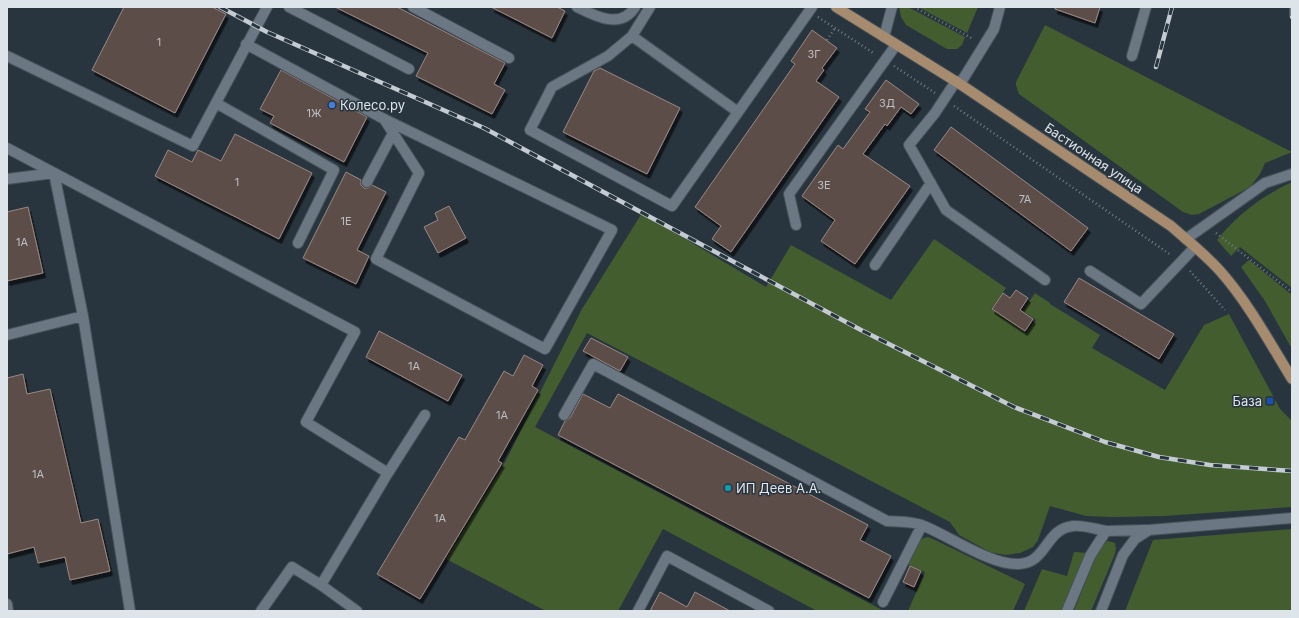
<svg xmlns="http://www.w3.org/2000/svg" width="1299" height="618" viewBox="0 0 1299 618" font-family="Inter,sans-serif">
<defs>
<filter id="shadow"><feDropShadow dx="2.5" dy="4.5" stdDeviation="0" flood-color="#0009"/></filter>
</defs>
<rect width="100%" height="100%" fill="#29353e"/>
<path fill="#435d2f" d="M 899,7 L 908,7 L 965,37 L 962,45 L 957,49 L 947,49 L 906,25 L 901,17 Z
M 918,7 L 978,7 L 967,33 Z
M 1045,25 L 1292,152 L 1265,163 L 1260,174 L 1250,187 L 1199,214 L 1192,215 L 1183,212 L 1019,94 L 1016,85 L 1016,82 Z
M 1292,182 L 1292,288 L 1240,247 L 1231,256 L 1217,240 C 1237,215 1262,196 1292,182 Z
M 642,213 L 766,287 L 791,245 L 891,300 L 934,239 L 1006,288 L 991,309 L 1026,333 L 1036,320 L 1023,311 L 1035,293 L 1050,303 L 1050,304 L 1100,335 L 1092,348 L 1165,390 L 1204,325 L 1229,314 L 1280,409 L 1292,421 L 1292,507 L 1164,516 L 1112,517 L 1086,516 L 1050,506 L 1038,540 L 1033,547 L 1020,553 L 1005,555 L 990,552 L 959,535 L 950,522 L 587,333 L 535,427 L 884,611 L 817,611 L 663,529 L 618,611 L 546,611 L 446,559 L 504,464 L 582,309 Z
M 1249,260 L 1292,295 L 1292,349 L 1265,301 L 1241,267 Z
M 1292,529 L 1292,606 L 1290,611 L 1125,611 L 1153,540 Z
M 928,537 L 937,541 L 1025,584 L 1013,611 L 908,611 L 925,572 L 906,564 C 911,553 914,539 928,537 Z
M 1108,541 L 1115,543 L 1116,548 L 1115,554 L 1091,611 L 1074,611 L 1097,553 L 1101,546 Z
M 1074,552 L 1089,553 L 1062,611 L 1024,611 L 1042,569 L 1067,576 Z"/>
<path fill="#5d4d48" stroke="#9a8883" filter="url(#shadow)" d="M 124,7 L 212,7 L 226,14 L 175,113 L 92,70 Z
M 335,7 L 397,7 L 505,63 L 494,84 L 505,90 L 492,114 L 416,76 L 428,53 Z
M 491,7 L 557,7 L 565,11 L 552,38 Z
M 1055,7 L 1100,7 L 1095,23 L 1055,9 Z
M 812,30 L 837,48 L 822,68 L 824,70 L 816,81 L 839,97 L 731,252 L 712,239 L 721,226 L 695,207 L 795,64 L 791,61 Z
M 600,68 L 680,108 L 647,174 L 563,132 L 594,71 Z
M 281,70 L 367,117 L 344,162 L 270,123 L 274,116 L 260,109 Z
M 886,80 L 919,104 L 911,114 L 901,107 L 887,126 L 885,124 L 863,154 L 910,186 L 855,264 L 821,241 L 835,220 L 802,196 L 838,145 L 843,149 L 870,112 L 865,109 Z
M 951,127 L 1088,228 L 1071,251 L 934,150 Z
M 235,134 L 312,173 L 279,239 L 155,176 L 168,150 L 192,162 L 198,150 L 221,161 Z
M 346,172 L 361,180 L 361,185 L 364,188 L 368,188 L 372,185 L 386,192 L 357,250 L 369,256 L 356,284 L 303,258 Z
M 449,206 L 466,238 L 438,253 L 424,227 L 438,220 L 435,213 Z
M 28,207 L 43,273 L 7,281 L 7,212 Z
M 1079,278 L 1174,334 L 1159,359 L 1064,302 Z
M 1016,290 L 1028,298 L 1020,310 L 1033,319 L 1025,331 L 992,309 L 1003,293 L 1010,298 Z
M 379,331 L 462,375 L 448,401 L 366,357 Z
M 591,338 L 628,357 L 620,371 L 583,351 Z
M 524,355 L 543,365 L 532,386 L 538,390 L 498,461 L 502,463 L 420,599 L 377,574 L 459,437 L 465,440 L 504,371 L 513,376 Z
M 23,374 L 27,394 L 50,389 L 81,523 L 98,519 L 110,571 L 70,580 L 65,557 L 38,563 L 34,547 L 7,554 L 7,378 Z
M 583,394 L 610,408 L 618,394 L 868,525 L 860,540 L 891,556 L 869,598 L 558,435 L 565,421 L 570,418 Z
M 910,566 L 921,571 L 914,587 L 903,582 Z
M 660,592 L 687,607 L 695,592 L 730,611 L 650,611 Z"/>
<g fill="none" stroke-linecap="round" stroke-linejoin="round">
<g stroke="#475158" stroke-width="12">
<path id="minor" d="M 289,7 L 409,69
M 413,7 L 509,58
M 577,7 C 595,16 621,30 635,7
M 650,7 L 632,36 L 608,56 L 552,87 L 530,130 L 672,206 L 812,7
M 632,36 L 738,112
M 884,37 L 892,7
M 246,44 L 384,119 L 612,230 L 545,349 L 376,259 L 419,173 L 384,119
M 7,56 L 193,146 L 267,7
M 1132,56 L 1146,7
M 956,81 L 935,113 L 909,145 L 946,210 L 1045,280
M 960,84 L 994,29 L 1000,7
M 216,103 L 334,170 L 298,243
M 7,148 L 355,332 L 306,422 L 388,473
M 7,179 L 54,173
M 367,182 L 393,133
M 796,225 L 789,194 L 896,45
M 1186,239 L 1265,183 L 1292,174
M 875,265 L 931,183
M 1090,271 L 1141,304 L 1195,247
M 83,316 L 130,611
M 7,335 L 83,316 L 54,173
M 564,415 L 593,364 L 887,521 C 899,522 913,521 924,526 C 949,536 992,566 1019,564 C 1047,563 1045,529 1073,526 C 1083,525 1096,529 1106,531
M 321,585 L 388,473 L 425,415
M 883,602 L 922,525
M 7,604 L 8,611
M 261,611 L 292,567 L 321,585 L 357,611
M 638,611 L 667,556 L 769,611
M 1067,611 L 1090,556 L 1106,531 L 1147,530
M 1101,611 L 1123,555 L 1135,539 L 1149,530 L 1292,518"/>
</g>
<g stroke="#475158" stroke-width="12">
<path id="major" d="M 836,7 L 960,84 L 1171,226 C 1188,241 1206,255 1221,272 C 1249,304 1270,343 1292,379"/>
</g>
<path stroke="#717b82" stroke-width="2.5" stroke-dasharray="1 3" stroke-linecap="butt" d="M 914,7 L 973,39
M 818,17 L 875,54
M 827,40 L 835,28
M 894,66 L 935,93
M 954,106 L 1171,255
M 1216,233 L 1292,292
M 1190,271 L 1225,310"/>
<use href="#minor" stroke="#6b7883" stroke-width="10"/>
<use href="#major" stroke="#a68b6f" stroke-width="10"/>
<g stroke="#c4cbd2" stroke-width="4.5">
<path id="rail" d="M 220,7 L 267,32 L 484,128 L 861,330 L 1014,407 L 1105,442 L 1159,457 L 1210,465 L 1292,471
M 1292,7 L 1292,17
M 1156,67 L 1172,7"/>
</g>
<use href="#rail" stroke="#29353e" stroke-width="3" stroke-dasharray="9" stroke-linecap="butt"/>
</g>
<circle fill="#3f7fe0" stroke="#29353e" stroke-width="1.5" cx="332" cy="105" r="4"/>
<rect fill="#1a4fb4" stroke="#29353e" stroke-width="1.5" x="1266" y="397" width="8" height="8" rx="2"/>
<circle fill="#0f9aa8" stroke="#29353e" stroke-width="1.5" cx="728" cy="488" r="4"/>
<g text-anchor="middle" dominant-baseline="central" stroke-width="3" stroke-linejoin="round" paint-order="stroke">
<g font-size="11" fill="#bdbec2">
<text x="159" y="42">1</text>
<text x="814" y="54">3Г</text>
<text x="887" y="103">3Д</text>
<text x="314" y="113">1Ж</text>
<text x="237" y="182">1</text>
<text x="824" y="185">3Е</text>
<text x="1025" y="199">7А</text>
<text x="346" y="221">1Е</text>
<text x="22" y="242">1А</text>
<text x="414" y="366">1А</text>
<text x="502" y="415">1А</text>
<text x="38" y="474">1А</text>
<text x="440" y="518">1А</text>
</g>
<g font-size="13" fill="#dde4ea" stroke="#29353e" text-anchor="start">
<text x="340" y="105">Колесо.ру</text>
<text x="1262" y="401" text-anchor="end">База</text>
<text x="736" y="488">ИП Деев А.А.</text>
</g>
<g font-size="13" fill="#dde4ea" stroke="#29353e">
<text transform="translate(1094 158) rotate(34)">Бастионная улица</text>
</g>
</g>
<rect width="1299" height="618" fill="none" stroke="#dde4ea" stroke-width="16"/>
</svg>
